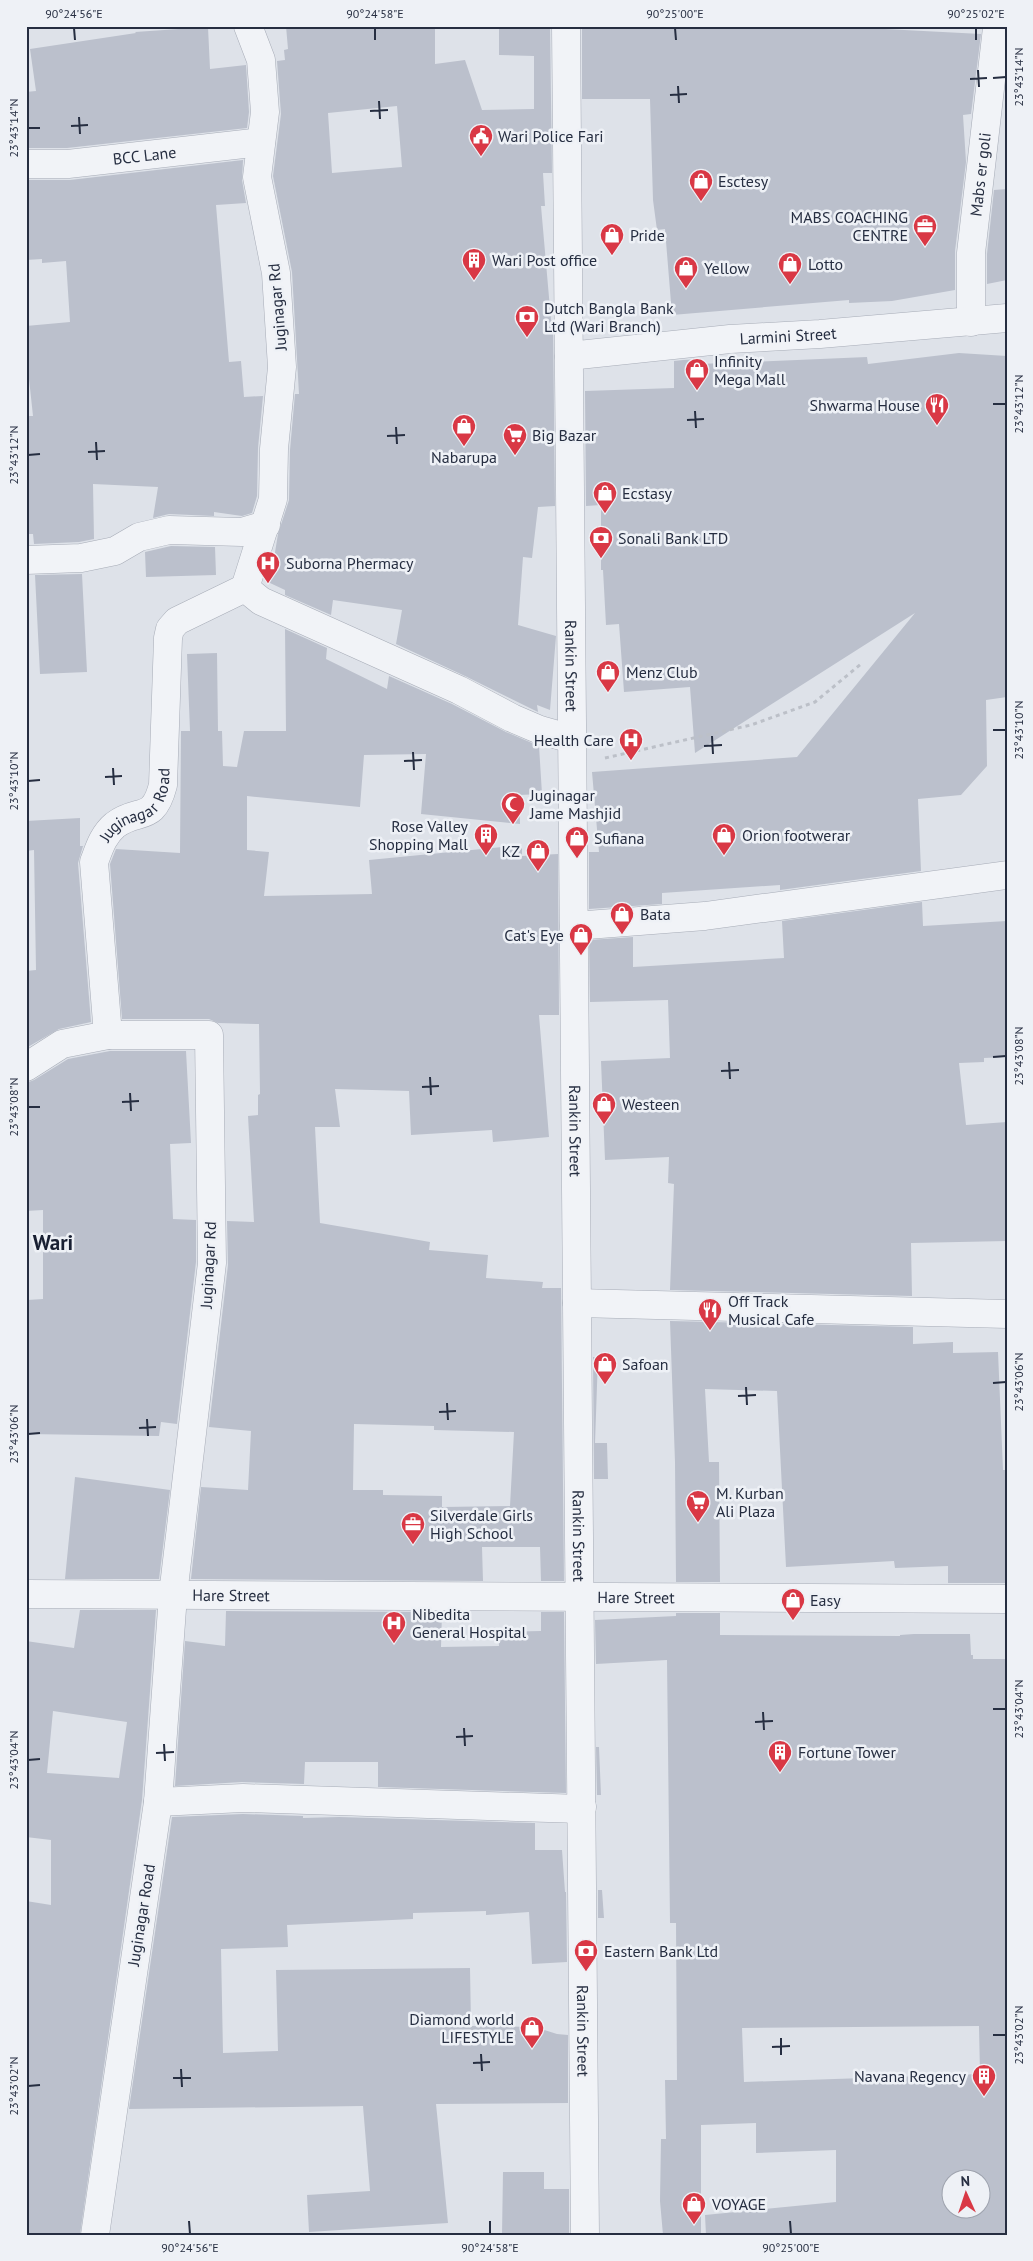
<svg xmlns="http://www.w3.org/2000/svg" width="1033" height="2261" viewBox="0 0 1033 2261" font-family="'PT Sans',sans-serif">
<rect width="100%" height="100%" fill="#dee2e9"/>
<path fill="#bbc0cc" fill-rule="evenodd" d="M 286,26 L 435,26 L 435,64 L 465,60 L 482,110 L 534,109 L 534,56 L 499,55 L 499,26 L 550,26 L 552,173 L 543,173 L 545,206 L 541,206 L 551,320 L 553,320 L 555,506 L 538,507 L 532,558 L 523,557 L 518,625 L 556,636 L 550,710 L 537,705 L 538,712 L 465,676 L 396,644 L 402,610 L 333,600 L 331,615 L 285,595 L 285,590 L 270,583 L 278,534 L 289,500 L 290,450 L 295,394 L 299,394 L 292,272 L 273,176 L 281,114 L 277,61 L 285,60 L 284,50 L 288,49 ZM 397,106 L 402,167 L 332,173 L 328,113 Z
M 582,26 L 885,26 L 885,29 L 981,34 L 971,114 L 963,115 L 966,162 L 955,251 L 955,290 L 892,301 L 849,303 L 849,300 L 672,315 L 665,229 L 657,230 L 653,200 L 650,99 L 582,99 Z
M 208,27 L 210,69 L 246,65 L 249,112 L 247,128 L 67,148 L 26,148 L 26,92 L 36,91 L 30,49 L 136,33 L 135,32 Z
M 243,160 L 242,180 L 246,203 L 216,205 L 229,362 L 241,361 L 244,397 L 263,396 L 258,448 L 257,496 L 252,513 L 242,516 L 214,512 L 214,516 L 169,514 L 153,518 L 158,487 L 93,484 L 94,539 L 79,542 L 34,544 L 33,534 L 26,534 L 26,416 L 33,416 L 26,351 L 26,326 L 70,322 L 66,261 L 42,263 L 42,259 L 26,260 L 26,180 L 70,180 Z
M 1007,189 L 1007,280 L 987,284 L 987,254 L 994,190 Z
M 959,353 L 1007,356 L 1007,697 L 986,700 L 987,766 L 961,795 L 918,799 L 921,871 L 780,890 L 780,885 L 662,893 L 662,904 L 589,909 L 589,852 L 599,852 L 592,772 L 797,757 L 915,613 L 695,753 L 690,687 L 624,692 L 619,624 L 606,625 L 603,570 L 601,570 L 601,505 L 586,506 L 585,391 L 674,388 L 674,361 L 683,360 L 699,359 L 700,364 L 867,357 L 868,364 Z
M 171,546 L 215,547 L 216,575 L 146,577 L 145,552 Z
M 82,574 L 87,672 L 40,674 L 35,575 Z
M 285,629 L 327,648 L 326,659 L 387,689 L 389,676 L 452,704 L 506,732 L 539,746 L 542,794 L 519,795 L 520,824 L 421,814 L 426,754 L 364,755 L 360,807 L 247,796 L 247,850 L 269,852 L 264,896 L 372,894 L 369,860 L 522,845 L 522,856 L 558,854 L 559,1015 L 539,1015 L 549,1137 L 493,1142 L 492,1130 L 411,1135 L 409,1091 L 335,1089 L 340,1127 L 315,1127 L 320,1223 L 430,1242 L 429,1250 L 488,1255 L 486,1278 L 543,1282 L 542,1288 L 561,1288 L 564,1581 L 541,1581 L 540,1547 L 482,1547 L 483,1581 L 191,1579 L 201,1487 L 248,1490 L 251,1431 L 209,1427 L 228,1265 L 227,1221 L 254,1222 L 248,1116 L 258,1115 L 258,1095 L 260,1094 L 259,1024 L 218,1023 L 209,1019 L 122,1019 L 110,864 L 116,849 L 180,853 L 181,731 L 190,731 L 187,654 L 217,653 L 218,731 L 222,731 L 223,766 L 237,767 L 244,731 L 286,731 ZM 354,1424 L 434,1426 L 434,1430 L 514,1432 L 510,1506 L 442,1507 L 442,1496 L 383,1495 L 383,1490 L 353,1490 Z
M 80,818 L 80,846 L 83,846 L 78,863 L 91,1022 L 59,1029 L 26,1048 L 26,971 L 36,970 L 34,850 L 26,851 L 26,821 Z
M 922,902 L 923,926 L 1007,921 L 1007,1057 L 984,1058 L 984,1062 L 959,1063 L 966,1125 L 1007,1122 L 1007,1241 L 911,1243 L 912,1296 L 670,1290 L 674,1184 L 668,1183 L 669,1157 L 605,1160 L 601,1061 L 670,1058 L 668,1000 L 590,1002 L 589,940 L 633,937 L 633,967 L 784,958 L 782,921 Z
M 110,1051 L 186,1051 L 191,1143 L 170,1144 L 173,1219 L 196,1220 L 196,1262 L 177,1424 L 161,1422 L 159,1436 L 26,1434 L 27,1300 L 43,1299 L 43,1210 L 26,1211 L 26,1083 L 34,1080 L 68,1059 Z
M 670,1321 L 913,1327 L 913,1344 L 953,1342 L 953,1353 L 998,1352 L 1003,1470 L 1007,1470 L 1007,1583 L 948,1583 L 948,1566 L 895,1568 L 894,1561 L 786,1567 L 777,1391 L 705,1389 L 709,1462 L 719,1462 L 720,1582 L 676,1582 L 675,1462 Z
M 593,1357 L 598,1357 L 595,1443 L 607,1443 L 608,1479 L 594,1479 Z
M 75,1477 L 170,1490 L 159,1579 L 65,1579 Z
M 80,1610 L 156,1610 L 142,1800 L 80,2235 L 26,2235 L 26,1901 L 51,1905 L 51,1840 L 26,1837 L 26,1641 L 74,1648 ZM 53,1711 L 127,1722 L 119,1778 L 47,1773 Z
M 226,1611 L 442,1612 L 441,1647 L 499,1646 L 498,1632 L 541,1631 L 541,1612 L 564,1612 L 566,1793 L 378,1787 L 378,1762 L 305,1762 L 304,1784 L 242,1782 L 175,1786 L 185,1641 L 225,1646 Z
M 676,1613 L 720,1613 L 720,1635 L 900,1636 L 900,1635 L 914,1634 L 970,1634 L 971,1655 L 973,1655 L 973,1659 L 1007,1659 L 1007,2235 L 706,2235 L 705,2215 L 836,2202 L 836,2150 L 756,2153 L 756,2123 L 701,2125 L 701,2235 L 663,2235 L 660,2201 L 661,2139 L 666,2139 L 665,2080 L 677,2080 L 676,1923 L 670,1923 L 667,1660 L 596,1664 L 595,1620 L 676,1616 ZM 979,2026 L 980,2074 L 744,2082 L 742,2028 ZM 950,2178 L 980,2178 L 980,2208 L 950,2208 Z
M 596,1747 L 599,1747 L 601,1795 L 597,1795 Z
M 243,1814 L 303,1816 L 303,1818 L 339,1817 L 535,1823 L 535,1850 L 562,1850 L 565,1892 L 566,1892 L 567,1962 L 532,1964 L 529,1912 L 486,1915 L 486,1911 L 413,1913 L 413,1919 L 287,1925 L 288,1947 L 221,1949 L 223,2053 L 278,2051 L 276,1970 L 470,1968 L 471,2026 L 535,2027 L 557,2034 L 568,2035 L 568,2103 L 436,2104 L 448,2223 L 309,2232 L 307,2195 L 370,2191 L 363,2106 L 129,2109 L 172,1817 Z
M 598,1890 L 602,1890 L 604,1918 L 598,1918 Z
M 503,2172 L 544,2172 L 544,2189 L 569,2189 L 569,2235 L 502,2235 Z"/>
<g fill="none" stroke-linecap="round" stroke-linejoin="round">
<g stroke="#a7acb7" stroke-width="29">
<g id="street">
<path id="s1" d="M 566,26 L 585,2235"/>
<path id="s2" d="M 26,164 L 68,164 L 261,142"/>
<path id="s3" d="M 971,322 L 971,253 L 997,28"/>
<path id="s4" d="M 569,356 L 730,339 L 820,334 L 1007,318"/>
<path d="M 26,560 L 81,558 L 115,551 L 139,537 L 169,530 L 242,532 L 266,525"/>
<path d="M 245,588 L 273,499 L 274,449 L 282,367 L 276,273 L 257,177 L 265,112 L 261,60 L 248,26"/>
<path d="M 245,588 L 261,601 L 459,690 L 512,718 L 540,730 L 572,739"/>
<path d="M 574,926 L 705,916 L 1007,875"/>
<path id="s5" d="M 108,1035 L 94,862 C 99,849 103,835 115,825 C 139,807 153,824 163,785 L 168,638 L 170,629 L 177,621 L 245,588"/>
<path d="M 26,1067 L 62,1044 L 108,1035 L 209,1035 L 212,1263 L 173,1595 L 158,1802 L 95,2235"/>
<path d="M 577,1303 L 1007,1314"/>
<path id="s6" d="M 26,1594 L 1007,1599"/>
<path d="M 158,1802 L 243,1798 L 581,1809 L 582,1807"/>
</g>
</g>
<path stroke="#bcc0c8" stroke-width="3" stroke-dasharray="4 4" stroke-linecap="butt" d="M 605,758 L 751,725 L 815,702 L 861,664"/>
<use href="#street" stroke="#f1f3f7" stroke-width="28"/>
</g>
<path fill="none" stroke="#262e41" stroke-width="2" d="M 74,28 L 75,40M 375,28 L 375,40M 675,28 L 676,40M 976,28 L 976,40M 978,70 L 979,87M 993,78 L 1006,77M 970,79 L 987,78M 678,86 L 679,103M 670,95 L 687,94M 379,101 L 380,119M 370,111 L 388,110M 79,117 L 80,134M 71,126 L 88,125M 28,128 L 40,128M 993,404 L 1006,404M 695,411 L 696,428M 687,420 L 704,419M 396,427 L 397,444M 387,436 L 405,435M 96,442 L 97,460M 88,452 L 105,451M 28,455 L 40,454M 993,730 L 1006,730M 712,736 L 713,754M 704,746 L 722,745M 413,752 L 414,770M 404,761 L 422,760M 113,768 L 114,785M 105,777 L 122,776M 28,781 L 40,780M 993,1057 L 1006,1056M 729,1062 L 730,1079M 721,1071 L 739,1070M 430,1077 L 431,1095M 422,1087 L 439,1086M 130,1093 L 131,1111M 122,1102 L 139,1101M 28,1107 L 40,1107M 993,1383 L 1006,1382M 746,1387 L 747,1405M 738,1396 L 756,1395M 447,1403 L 448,1420M 439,1412 L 456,1411M 147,1419 L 148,1436M 139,1428 L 156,1427M 28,1434 L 40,1433M 993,1709 L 1006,1709M 763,1712 L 764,1730M 755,1722 L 773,1721M 464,1728 L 465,1746M 456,1737 L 473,1736M 164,1744 L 165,1761M 156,1753 L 174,1752M 28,1760 L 40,1759M 993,2035 L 1006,2035M 781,2038 L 781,2055M 772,2047 L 790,2046M 481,2054 L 482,2071M 473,2063 L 490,2062M 181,2069 L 182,2087M 173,2078 L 191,2078M 28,2086 L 40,2085M 189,2221 L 190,2234M 490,2221 L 490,2234M 790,2221 L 791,2234"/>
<defs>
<g id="civic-pin" transform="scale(1.25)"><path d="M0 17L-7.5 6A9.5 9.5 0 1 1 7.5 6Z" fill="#d93845" stroke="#eef1f6"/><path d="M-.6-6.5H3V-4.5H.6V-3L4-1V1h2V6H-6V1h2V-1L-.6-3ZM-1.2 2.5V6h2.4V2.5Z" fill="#fff"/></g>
<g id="shop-pin" transform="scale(1.25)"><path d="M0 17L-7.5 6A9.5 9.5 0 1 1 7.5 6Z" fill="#d93845" stroke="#eef1f6"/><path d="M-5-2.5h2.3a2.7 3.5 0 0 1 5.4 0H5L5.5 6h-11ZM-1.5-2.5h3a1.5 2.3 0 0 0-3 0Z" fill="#fff"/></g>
<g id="office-pin" transform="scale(1.25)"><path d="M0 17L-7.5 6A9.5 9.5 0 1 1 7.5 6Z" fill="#d93845" stroke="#eef1f6"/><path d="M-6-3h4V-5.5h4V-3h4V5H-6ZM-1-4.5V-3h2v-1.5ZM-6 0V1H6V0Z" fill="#fff"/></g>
<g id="building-pin" transform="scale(1.25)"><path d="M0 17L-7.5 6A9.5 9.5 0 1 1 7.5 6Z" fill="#d93845" stroke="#eef1f6"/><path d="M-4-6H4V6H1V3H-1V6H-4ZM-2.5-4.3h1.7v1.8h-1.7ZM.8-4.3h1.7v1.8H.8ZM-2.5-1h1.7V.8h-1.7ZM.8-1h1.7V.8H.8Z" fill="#fff"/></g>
<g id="bank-pin" transform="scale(1.25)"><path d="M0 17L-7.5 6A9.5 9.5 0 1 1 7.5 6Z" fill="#d93845" stroke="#eef1f6"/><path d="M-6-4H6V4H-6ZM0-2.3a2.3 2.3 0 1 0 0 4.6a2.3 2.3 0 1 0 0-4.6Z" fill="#fff"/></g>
<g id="restaurant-pin" transform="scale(1.25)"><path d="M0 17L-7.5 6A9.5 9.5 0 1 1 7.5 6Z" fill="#d93845" stroke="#eef1f6"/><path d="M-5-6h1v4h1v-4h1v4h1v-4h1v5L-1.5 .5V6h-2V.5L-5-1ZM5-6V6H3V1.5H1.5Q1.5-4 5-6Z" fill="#fff"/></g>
<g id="supermarket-pin" transform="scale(1.25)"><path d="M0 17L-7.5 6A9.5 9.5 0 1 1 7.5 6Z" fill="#d93845" stroke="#eef1f6"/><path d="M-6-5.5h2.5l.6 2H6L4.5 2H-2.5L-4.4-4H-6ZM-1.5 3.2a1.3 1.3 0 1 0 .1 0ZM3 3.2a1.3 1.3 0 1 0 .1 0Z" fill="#fff"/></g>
<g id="hospital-pin" transform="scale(1.25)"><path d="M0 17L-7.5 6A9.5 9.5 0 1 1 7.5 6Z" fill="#d93845" stroke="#eef1f6"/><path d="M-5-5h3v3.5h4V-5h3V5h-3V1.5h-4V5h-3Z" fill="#fff"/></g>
<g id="mosque-pin" transform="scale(1.25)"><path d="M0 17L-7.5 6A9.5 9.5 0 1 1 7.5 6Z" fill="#d93845" stroke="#eef1f6"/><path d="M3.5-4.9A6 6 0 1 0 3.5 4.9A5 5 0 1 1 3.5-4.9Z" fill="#fff"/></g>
</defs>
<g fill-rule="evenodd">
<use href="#civic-pin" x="481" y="136"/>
<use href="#shop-pin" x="701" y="181"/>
<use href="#office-pin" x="925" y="226"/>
<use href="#shop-pin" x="612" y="235"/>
<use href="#building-pin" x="474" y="260"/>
<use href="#shop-pin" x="790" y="264"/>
<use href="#shop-pin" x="686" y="268"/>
<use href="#bank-pin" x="527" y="317"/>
<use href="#shop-pin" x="697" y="370"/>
<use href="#restaurant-pin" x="937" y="405"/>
<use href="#shop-pin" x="464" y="426"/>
<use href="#supermarket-pin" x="515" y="435"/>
<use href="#shop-pin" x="605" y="493"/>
<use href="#bank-pin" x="601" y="538"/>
<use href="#hospital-pin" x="268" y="563"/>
<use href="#shop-pin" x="608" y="672"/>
<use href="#hospital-pin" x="631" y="740"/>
<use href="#mosque-pin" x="513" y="804"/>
<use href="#building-pin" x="486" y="835"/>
<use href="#shop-pin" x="724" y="835"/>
<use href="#shop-pin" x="577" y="838"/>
<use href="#shop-pin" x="538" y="851"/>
<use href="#shop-pin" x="622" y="914"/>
<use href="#shop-pin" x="581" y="935"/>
<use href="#shop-pin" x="604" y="1104"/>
<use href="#restaurant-pin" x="710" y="1310"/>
<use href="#shop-pin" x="605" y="1364"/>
<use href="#supermarket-pin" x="698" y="1502"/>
<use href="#office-pin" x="413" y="1524"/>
<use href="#shop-pin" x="793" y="1600"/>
<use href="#hospital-pin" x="394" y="1623"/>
<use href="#building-pin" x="780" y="1752"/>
<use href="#bank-pin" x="586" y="1951"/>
<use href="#shop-pin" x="532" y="2028"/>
<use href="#building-pin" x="984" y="2076"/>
<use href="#shop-pin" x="694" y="2204"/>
</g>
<g text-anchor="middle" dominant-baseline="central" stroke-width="5" stroke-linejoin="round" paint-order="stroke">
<g font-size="16" fill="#262e41" stroke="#eef1f6" text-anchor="start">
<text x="498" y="136">Wari Police Fari</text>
<text x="718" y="181">Esctesy</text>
<text x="908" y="217" text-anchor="end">MABS COACHING<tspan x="908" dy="18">CENTRE</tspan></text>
<text x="630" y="235">Pride</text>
<text x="492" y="260">Wari Post office</text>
<text x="808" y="264">Lotto</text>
<text x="704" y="268">Yellow</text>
<text x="544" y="308">Dutch Bangla Bank<tspan x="544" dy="18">Ltd (Wari Branch)</tspan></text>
<text x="714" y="361">Infinity<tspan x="714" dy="18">Mega Mall</tspan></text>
<text x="920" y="405" text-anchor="end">Shwarma House</text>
<text x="532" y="435">Big Bazar</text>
<text x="464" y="457" text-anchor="middle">Nabarupa</text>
<text x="622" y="493">Ecstasy</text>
<text x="618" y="538">Sonali Bank LTD</text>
<text x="286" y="563">Suborna Phermacy</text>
<text x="626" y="672">Menz Club</text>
<text x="614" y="740" text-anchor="end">Health Care</text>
<text x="530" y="795">Juginagar<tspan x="530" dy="18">Jame Mashjid</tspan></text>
<text x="468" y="826" text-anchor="end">Rose Valley<tspan x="468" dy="18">Shopping Mall</tspan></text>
<text x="742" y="835">Orion footwerar</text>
<text x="594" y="838">Sufiana</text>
<text x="520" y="851" text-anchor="end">KZ</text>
<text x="640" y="914">Bata</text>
<text x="564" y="935" text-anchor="end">Cat's Eye</text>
<text x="622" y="1104">Westeen</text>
<text x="728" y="1301">Off Track<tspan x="728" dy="18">Musical Cafe</tspan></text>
<text x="622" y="1364">Safoan</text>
<text x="716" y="1493">M. Kurban<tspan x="716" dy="18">Ali Plaza</tspan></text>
<text x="430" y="1515">Silverdale Girls<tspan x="430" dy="18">High School</tspan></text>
<text x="810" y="1600">Easy</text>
<text x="412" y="1614">Nibedita<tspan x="412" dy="18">General Hospital</tspan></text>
<text x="798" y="1752">Fortune Tower</text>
<text x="604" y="1951">Eastern Bank Ltd</text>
<text x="514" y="2019" text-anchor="end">Diamond world<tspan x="514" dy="18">LIFESTYLE</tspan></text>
<text x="966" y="2076" text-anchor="end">Navana Regency</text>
<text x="712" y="2204">VOYAGE</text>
</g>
<g font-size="16" fill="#262e41" stroke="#eef1f6">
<text stroke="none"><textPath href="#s2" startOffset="119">BCC Lane</textPath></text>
<text stroke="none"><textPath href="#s3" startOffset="148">Mabs er goli</textPath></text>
<text transform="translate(277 307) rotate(-95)">Juginagar Rd</text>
<text stroke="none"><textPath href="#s4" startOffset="220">Larmini Street</textPath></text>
<text stroke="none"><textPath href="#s1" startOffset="640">Rankin Street</textPath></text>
<text stroke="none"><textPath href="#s5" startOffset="249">Juginagar Road</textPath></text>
<text stroke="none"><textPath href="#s1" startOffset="1105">Rankin Street</textPath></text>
<text transform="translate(208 1265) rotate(-87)">Juginagar Rd</text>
<text stroke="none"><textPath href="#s1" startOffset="1510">Rankin Street</textPath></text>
<text stroke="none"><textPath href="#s6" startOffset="205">Hare Street</textPath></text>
<text stroke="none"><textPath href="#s6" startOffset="610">Hare Street</textPath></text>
<text transform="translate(141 1915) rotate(-81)">Juginagar Road</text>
<text stroke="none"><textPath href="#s1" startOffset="2005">Rankin Street</textPath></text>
</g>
<g font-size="21" font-weight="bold" fill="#181f32" stroke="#eef1f6">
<text x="53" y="1242">Wari</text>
</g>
</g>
<rect width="1033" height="2261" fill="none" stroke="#eef1f6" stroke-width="55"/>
<g transform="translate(966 2194) rotate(357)"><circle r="24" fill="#eef1f6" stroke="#9ea3ae"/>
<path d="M0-4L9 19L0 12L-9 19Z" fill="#d93845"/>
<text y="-8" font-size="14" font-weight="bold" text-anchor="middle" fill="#262e41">N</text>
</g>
<rect x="28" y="28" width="978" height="2206" fill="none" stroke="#262e41" stroke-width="2"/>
<g font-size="12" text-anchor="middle" fill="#262e41">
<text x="74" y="18">90°24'56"E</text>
<text x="375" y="18">90°24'58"E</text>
<text x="675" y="18">90°25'00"E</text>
<text x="976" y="18">90°25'02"E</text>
<text transform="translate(1019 77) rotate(-90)" y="4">23°43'14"N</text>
<text transform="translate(14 128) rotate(-90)" y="4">23°43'14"N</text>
<text transform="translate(1019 404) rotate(-90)" y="4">23°43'12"N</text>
<text transform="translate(14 455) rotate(-90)" y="4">23°43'12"N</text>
<text transform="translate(1019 730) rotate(-90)" y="4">23°43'10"N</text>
<text transform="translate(14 781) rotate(-90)" y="4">23°43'10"N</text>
<text transform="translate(1019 1056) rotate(-90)" y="4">23°43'08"N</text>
<text transform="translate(14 1107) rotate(-90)" y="4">23°43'08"N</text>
<text transform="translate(1019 1382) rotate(-90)" y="4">23°43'06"N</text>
<text transform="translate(14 1434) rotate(-90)" y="4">23°43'06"N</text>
<text transform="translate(1019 1709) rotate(-90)" y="4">23°43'04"N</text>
<text transform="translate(14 1760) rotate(-90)" y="4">23°43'04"N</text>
<text transform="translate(1019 2035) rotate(-90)" y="4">23°43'02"N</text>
<text transform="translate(14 2086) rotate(-90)" y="4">23°43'02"N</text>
<text x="190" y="2252">90°24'56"E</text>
<text x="490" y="2252">90°24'58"E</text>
<text x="791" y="2252">90°25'00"E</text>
</g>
</svg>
